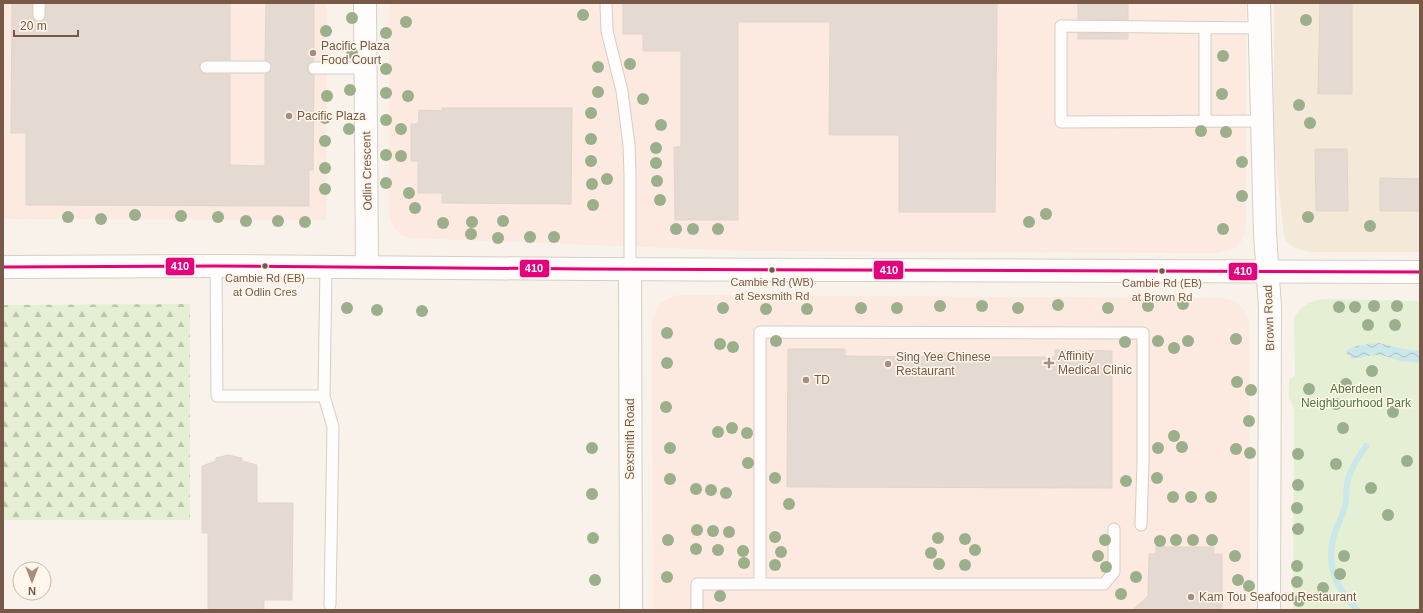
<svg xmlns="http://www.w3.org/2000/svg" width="1423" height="613" viewBox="0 0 1423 613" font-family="Arial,sans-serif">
<defs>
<pattern id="forest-firs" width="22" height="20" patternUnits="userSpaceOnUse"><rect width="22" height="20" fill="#e4efd3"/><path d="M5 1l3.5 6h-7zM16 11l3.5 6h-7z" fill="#bec4ad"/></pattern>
<pattern id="water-waves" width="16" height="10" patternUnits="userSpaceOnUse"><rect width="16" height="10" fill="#cae7e9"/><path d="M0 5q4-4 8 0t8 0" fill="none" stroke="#a9bebf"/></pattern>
</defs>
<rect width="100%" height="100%" fill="#f8f2ea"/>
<path fill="#f4e8d9" d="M 1274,3 L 1420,3 L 1420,252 L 1309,252 L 1295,248 L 1290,245 L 1286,241 L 1284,236 L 1274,145 Z"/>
<path fill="#fce9e0" d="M 3,3 L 327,3 L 326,220 L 3,219 Z
M 389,3 L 1246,3 L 1246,223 L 1244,233 L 1241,242 L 1236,248 L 1218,253 L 749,251 L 409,238 L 401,235 L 395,229 L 391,222 L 389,214 Z
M 678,295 L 1222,298 L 1231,300 L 1237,303 L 1244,310 L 1249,325 L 1250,610 L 653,610 L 652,321 L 658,306 L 665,300 Z"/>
<path fill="url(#forest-firs)" d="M 190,304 L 190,520 L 3,520 L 3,305 Z"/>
<path fill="#e4efd3" d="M 1323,299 L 1420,301 L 1420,610 L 1293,610 L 1294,409 L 1289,397 L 1289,379 L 1295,376 L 1294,319 C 1300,306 1309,301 1323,299 Z"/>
<path fill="url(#water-waves)" d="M 1379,343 L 1403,349 L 1420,351 L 1420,363 L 1400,361 L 1385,356 L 1375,355 L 1352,359 L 1345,351 C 1356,345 1367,344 1379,343 Z"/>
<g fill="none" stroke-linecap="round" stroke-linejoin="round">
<path stroke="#cae7e9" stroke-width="6" d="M 1357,610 C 1335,587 1325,563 1335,532 C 1338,524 1342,517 1344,509 C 1347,501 1346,493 1347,485 C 1349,470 1358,458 1366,446"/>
</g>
<path fill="#e5dad1" stroke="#e1d5cb" d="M 12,3 L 32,3 L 33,18 L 39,22 L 42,21 L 45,18 L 46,3 L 230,3 L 230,60 L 206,60 L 200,63 L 199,67 L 202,73 L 206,74 L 230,74 L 230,165 L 265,166 L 265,74 L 269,73 L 272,67 L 271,63 L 265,60 L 266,3 L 314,3 L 314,61 L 310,62 L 307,68 L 308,72 L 314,75 L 313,170 L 309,170 L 309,206 L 26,205 L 26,133 L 11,133 Z
M 623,3 L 997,3 L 995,212 L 899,212 L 899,135 L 829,135 L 830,22 L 738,22 L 738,220 L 675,220 L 674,147 L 681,147 L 681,51 L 643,51 L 643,34 L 623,34 Z
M 1078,3 L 1128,3 L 1128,20 L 1078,19 Z
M 1320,3 L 1352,3 L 1352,94 L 1318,94 Z
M 1078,33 L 1128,34 L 1128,39 L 1078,39 Z
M 442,108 L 572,108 L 571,204 L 442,203 L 442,193 L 418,193 L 418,161 L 411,161 L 411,124 L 418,124 L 419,110 L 442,111 Z
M 1315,149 L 1347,149 L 1348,211 L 1316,211 Z
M 1380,178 L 1420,179 L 1420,211 L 1380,211 Z
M 788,349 L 845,349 L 845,356 L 932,357 L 932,353 L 968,353 L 968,357 L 1055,357 L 1055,350 L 1112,351 L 1112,488 L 787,487 Z
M 228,455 L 242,458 L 242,461 L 257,465 L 257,503 L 293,503 L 292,600 L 264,600 L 264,610 L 208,610 L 208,533 L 202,533 L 202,466 L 216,461 L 216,458 Z
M 1156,547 L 1214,547 L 1214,554 L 1222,554 L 1222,610 L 1133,610 L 1148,596 L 1149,554 L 1156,554 Z"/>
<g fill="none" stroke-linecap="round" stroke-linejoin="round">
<g stroke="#d6cec6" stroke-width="13">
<path id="service" d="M 39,3 L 39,15
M 606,3 L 607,31 L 622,91 L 629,145 L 630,175 L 630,269
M 1259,28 L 1061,26 L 1061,122 L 1262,121
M 206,67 L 265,67
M 314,68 L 366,68
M 1205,121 L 1205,28
M 216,266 L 217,396 L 324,396
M 326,266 L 324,396 L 333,427 L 330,605
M 1114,529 L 1114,572 L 1104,584 L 760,584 L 760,332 L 1143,333 L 1143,463 L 1141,525
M 697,610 L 697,584 L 760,584"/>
</g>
<g stroke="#d6cec6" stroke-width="24">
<path id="minor" d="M 365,3 L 367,266
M 1259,3 L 1265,234 L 1270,307 L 1269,610
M 630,269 L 631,610"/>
</g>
<g stroke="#d7cec6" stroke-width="24">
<path id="secondary" d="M 3,267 L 216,266 L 587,269 L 1420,272"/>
</g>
<use href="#service" stroke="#fefdfc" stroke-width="11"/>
<use href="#minor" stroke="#fefdfc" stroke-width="22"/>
<use href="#secondary" stroke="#fefdfc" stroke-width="22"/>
<g stroke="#fff7eb" stroke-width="6">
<path id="bus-1" d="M 3,267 L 216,266 L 587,269 L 1420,272"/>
</g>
<use href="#bus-1" stroke="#e5007d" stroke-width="3"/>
</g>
<g fill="#9baf8a">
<circle cx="583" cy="15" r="6"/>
<circle cx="352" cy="18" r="6"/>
<circle cx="1306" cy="20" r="6"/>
<circle cx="406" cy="22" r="6"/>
<circle cx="326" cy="31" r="6"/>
<circle cx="386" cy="33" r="6"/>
<circle cx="352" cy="53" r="6"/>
<circle cx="1223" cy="56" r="6"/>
<circle cx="630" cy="64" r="6"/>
<circle cx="598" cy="67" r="6"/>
<circle cx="386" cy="69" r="6"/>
<circle cx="350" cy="90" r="6"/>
<circle cx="598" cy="92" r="6"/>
<circle cx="386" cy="93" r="6"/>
<circle cx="1222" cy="94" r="6"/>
<circle cx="327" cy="96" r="6"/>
<circle cx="408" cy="96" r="6"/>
<circle cx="643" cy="99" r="6"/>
<circle cx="1299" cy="105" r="6"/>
<circle cx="591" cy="113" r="6"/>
<circle cx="325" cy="118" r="6"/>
<circle cx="386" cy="120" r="6"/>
<circle cx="1310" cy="123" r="6"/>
<circle cx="661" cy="125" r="6"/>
<circle cx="349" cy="129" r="6"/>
<circle cx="401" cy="129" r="6"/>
<circle cx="1201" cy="131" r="6"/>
<circle cx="1226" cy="132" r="6"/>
<circle cx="591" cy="139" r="6"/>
<circle cx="325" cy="141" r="6"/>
<circle cx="656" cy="148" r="6"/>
<circle cx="386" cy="155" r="6"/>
<circle cx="401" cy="156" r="6"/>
<circle cx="591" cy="161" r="6"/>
<circle cx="1242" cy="162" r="6"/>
<circle cx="656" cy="163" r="6"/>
<circle cx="325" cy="168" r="6"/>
<circle cx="607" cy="179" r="6"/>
<circle cx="657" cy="181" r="6"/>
<circle cx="386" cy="183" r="6"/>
<circle cx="592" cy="184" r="6"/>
<circle cx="325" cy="189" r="6"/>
<circle cx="409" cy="193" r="6"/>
<circle cx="1242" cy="196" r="6"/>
<circle cx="660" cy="200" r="6"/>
<circle cx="593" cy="205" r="6"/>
<circle cx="415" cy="208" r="6"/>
<circle cx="1046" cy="214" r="6"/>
<circle cx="135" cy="215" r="6"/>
<circle cx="181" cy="216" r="6"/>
<circle cx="68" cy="217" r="6"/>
<circle cx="218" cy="217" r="6"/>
<circle cx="1308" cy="217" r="6"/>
<circle cx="101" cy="219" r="6"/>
<circle cx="246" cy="221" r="6"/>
<circle cx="278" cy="221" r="6"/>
<circle cx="503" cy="221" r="6"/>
<circle cx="305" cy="222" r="6"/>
<circle cx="472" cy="222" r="6"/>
<circle cx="1029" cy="222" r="6"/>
<circle cx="443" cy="223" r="6"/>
<circle cx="1370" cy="226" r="6"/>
<circle cx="676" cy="229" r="6"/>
<circle cx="693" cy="229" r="6"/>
<circle cx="718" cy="229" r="6"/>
<circle cx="1223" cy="229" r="6"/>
<circle cx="471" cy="234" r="6"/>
<circle cx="530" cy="237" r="6"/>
<circle cx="554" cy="237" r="6"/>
<circle cx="498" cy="238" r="6"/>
<circle cx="1183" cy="304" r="6"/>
<circle cx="1058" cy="305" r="6"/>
<circle cx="940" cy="306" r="6"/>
<circle cx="982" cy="306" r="6"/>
<circle cx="1148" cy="306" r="6"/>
<circle cx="1374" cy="306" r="6"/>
<circle cx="1397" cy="306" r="6"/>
<circle cx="1339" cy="307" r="6"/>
<circle cx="1355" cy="307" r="6"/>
<circle cx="347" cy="308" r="6"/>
<circle cx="723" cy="308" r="6"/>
<circle cx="861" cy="308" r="6"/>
<circle cx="897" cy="308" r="6"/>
<circle cx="1018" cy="308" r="6"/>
<circle cx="1108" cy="308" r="6"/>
<circle cx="766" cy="309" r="6"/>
<circle cx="807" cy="309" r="6"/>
<circle cx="377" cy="310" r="6"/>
<circle cx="422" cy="311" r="6"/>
<circle cx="1368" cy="325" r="6"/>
<circle cx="1395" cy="325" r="6"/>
<circle cx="667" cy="333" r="6"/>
<circle cx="1236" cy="339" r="6"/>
<circle cx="776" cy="341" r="6"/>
<circle cx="1158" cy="341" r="6"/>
<circle cx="1188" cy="341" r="6"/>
<circle cx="1125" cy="342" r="6"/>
<circle cx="720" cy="344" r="6"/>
<circle cx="733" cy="347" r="6"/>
<circle cx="1174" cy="348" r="6"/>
<circle cx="667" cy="363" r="6"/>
<circle cx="1372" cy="371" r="6"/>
<circle cx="1237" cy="382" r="6"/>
<circle cx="1346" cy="384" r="6"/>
<circle cx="1309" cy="389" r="6"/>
<circle cx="1251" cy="390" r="6"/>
<circle cx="1336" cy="404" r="6"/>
<circle cx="666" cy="407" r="6"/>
<circle cx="1393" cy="412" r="6"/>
<circle cx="1249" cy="421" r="6"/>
<circle cx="732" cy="428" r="6"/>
<circle cx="1343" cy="428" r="6"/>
<circle cx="718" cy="432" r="6"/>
<circle cx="747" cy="433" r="6"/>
<circle cx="1174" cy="436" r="6"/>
<circle cx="1182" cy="447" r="6"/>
<circle cx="592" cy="448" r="6"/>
<circle cx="670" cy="448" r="6"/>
<circle cx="1158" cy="448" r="6"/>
<circle cx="1236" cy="449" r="6"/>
<circle cx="1250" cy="453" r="6"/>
<circle cx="1298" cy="454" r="6"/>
<circle cx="1407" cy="461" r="6"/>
<circle cx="748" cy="463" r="6"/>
<circle cx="1336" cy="464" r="6"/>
<circle cx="775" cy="478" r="6"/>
<circle cx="1157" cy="478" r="6"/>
<circle cx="670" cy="479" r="6"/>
<circle cx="1126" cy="481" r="6"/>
<circle cx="1298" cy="485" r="6"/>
<circle cx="1371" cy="488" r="6"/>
<circle cx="696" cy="489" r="6"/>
<circle cx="711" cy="490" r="6"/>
<circle cx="726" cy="493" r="6"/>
<circle cx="592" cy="494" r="6"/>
<circle cx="1173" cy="497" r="6"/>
<circle cx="1191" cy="497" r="6"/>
<circle cx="1211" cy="497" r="6"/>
<circle cx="789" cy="504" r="6"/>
<circle cx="1297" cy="508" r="6"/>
<circle cx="1388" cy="515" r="6"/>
<circle cx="1298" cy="529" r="6"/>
<circle cx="697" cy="530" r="6"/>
<circle cx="713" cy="531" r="6"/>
<circle cx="729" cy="532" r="6"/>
<circle cx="775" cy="537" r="6"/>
<circle cx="593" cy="538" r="6"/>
<circle cx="938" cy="538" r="6"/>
<circle cx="965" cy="539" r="6"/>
<circle cx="668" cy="540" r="6"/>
<circle cx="1105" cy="540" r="6"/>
<circle cx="1176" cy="540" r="6"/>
<circle cx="1193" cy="540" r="6"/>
<circle cx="1212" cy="540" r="6"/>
<circle cx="1160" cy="541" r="6"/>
<circle cx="696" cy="549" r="6"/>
<circle cx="718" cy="550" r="6"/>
<circle cx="975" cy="550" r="6"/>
<circle cx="743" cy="551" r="6"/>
<circle cx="781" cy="552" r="6"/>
<circle cx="931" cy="553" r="6"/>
<circle cx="1098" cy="556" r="6"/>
<circle cx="1235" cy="556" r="6"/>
<circle cx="1344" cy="556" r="6"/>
<circle cx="744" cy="563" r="6"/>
<circle cx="939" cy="564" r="6"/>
<circle cx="775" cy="565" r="6"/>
<circle cx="965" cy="565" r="6"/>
<circle cx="1297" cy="566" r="6"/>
<circle cx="1106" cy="567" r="6"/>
<circle cx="1340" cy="574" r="6"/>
<circle cx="667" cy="577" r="6"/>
<circle cx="1136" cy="577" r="6"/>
<circle cx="595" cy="580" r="6"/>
<circle cx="1238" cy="580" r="6"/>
<circle cx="1297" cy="582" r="6"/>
<circle cx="1249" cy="586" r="6"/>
<circle cx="1323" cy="588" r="6"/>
<circle cx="1121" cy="594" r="6"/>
<circle cx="720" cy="596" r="6"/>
<circle cx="1299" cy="601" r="6"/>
</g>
<g fill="#a58e80" stroke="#fff7eb" stroke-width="1.5">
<circle cx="313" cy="53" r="4"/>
<circle cx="289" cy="116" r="4"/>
<path d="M1047 357h4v4h4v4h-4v4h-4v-4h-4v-4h4z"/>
<circle cx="888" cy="364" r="4"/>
<circle cx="806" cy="380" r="4"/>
<circle cx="1191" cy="597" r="4"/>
</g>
<g fill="#785847" stroke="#fff7eb" stroke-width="1.5">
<circle cx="265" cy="266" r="3.5"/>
<circle cx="772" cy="270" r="3.5"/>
<circle cx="1162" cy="271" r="3.5"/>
</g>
<g text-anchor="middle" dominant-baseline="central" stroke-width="3" stroke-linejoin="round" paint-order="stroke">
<g font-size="11" fill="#785847" stroke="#fff7eb">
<text x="265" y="278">Cambie Rd (EB)<tspan x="265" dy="14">at Odlin Cres</tspan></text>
<text x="772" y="282">Cambie Rd (WB)<tspan x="772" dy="14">at Sexsmith Rd</tspan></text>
<text x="1162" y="283">Cambie Rd (EB)<tspan x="1162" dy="14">at Brown Rd</tspan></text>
</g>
<g font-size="12" fill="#785847" stroke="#fff7eb" text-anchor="start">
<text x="321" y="46">Pacific Plaza<tspan x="321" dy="14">Food Court</tspan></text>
<text x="297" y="116">Pacific Plaza</text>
<text x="1058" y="356">Affinity<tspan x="1058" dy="14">Medical Clinic</tspan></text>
<text x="896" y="357">Sing Yee Chinese<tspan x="896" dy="14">Restaurant</tspan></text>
<text x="814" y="380">TD</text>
<text x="1199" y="597">Kam Tou Seafood Restaurant</text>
</g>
<g font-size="12" fill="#785847" stroke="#fff7eb">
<text transform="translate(367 171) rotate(-91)">Odlin Crescent</text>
<text transform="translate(1269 318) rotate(-92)">Brown Road</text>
<text transform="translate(630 439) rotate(-90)">Sexsmith Road</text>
</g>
<g font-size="12" fill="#4f793c" stroke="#fff7eb">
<text x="1356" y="389">Aberdeen<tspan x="1356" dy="14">Neighbourhood Park</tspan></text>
</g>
</g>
<g stroke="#fff7eb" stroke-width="1.5">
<rect x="165" y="257" width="30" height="19" rx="4" fill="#e5007d"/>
<rect x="519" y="259" width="31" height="19" rx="4" fill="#e5007d"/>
<rect x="873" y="260" width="31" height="20" rx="4" fill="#e5007d"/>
<rect x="1228" y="262" width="30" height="19" rx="4" fill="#e5007d"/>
</g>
<g font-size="11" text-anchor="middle" font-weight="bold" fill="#fff">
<text x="180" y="270">410</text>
<text x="534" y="272">410</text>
<text x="889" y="274">410</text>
<text x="1243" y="275">410</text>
</g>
<rect width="1423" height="613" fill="none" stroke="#785847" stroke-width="8"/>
<g transform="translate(32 581) rotate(180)"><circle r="19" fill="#fff7eb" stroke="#c9b7a9"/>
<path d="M0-3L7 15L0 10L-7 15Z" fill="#a58e80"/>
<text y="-6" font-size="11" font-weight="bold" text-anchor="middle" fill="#785847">N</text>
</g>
<path d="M14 30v6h64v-6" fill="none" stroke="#785847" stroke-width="2"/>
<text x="20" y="30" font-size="12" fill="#785847" stroke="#fff7eb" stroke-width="3" paint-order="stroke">20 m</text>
</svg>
